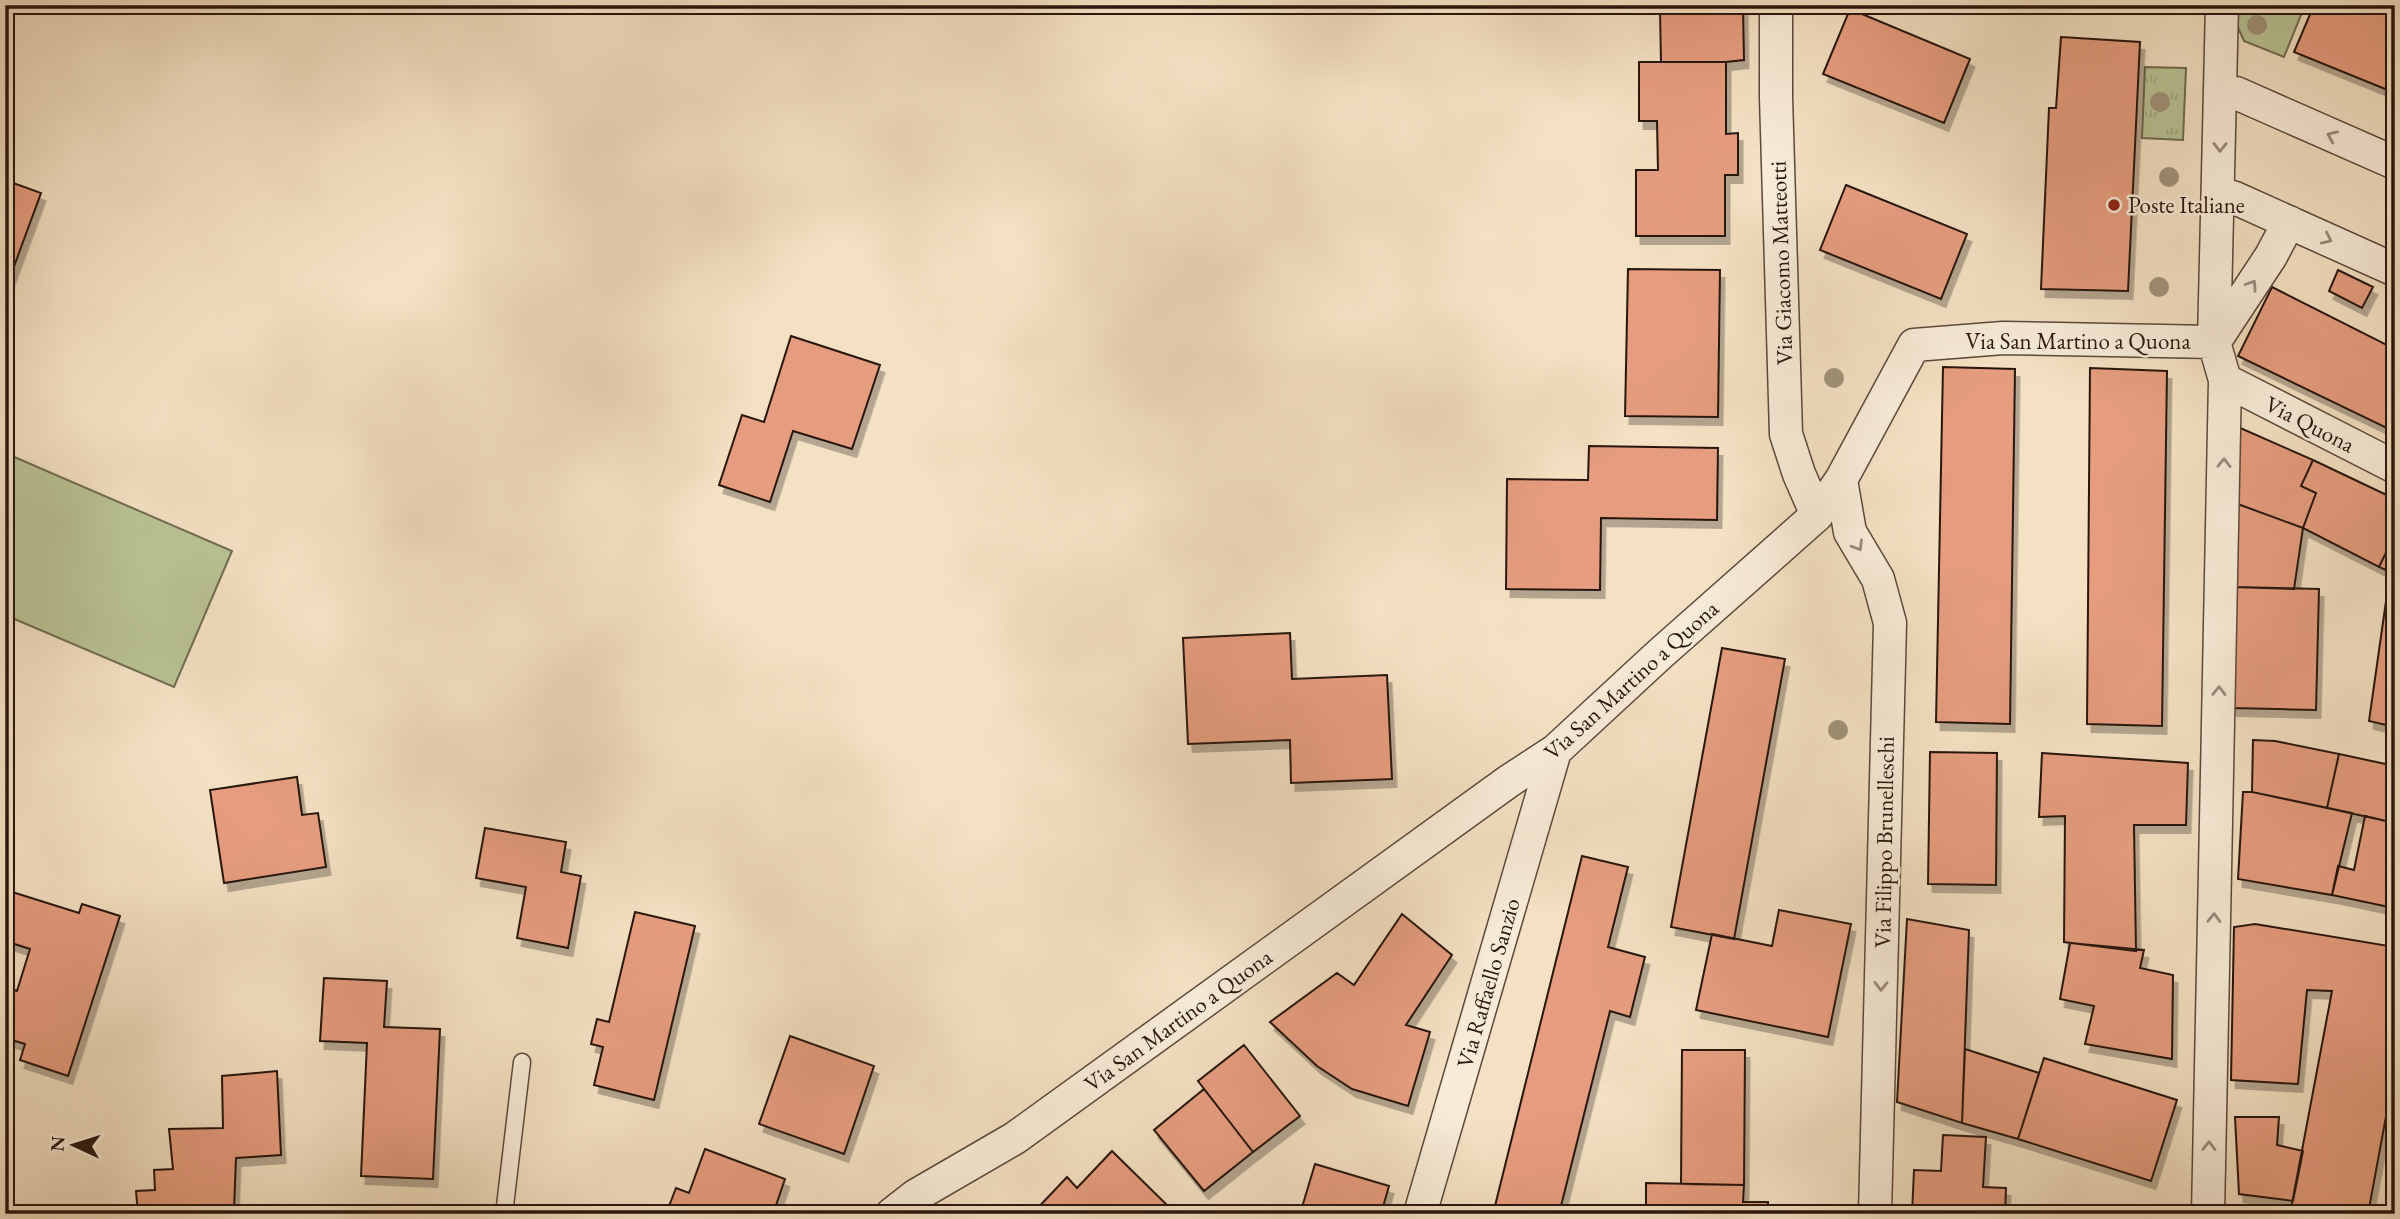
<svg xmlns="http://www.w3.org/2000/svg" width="2400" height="1219" viewBox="0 0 2400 1219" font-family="'EB Garamond',serif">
<defs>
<pattern id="grass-tufts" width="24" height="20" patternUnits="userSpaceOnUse" patternTransform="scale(1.75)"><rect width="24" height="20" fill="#b9c395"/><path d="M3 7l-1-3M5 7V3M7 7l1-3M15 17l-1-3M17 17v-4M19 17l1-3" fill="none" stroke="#9fa77f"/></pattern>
<filter id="shadow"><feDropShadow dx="4.5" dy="8" stdDeviation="0" flood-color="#0004"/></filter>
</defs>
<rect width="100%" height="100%" fill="#f4e1c3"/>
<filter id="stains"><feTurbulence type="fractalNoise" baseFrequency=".00286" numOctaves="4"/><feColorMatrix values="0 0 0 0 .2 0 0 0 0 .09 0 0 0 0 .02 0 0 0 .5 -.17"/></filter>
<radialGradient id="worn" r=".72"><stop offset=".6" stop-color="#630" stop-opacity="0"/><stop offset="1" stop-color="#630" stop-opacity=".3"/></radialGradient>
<path fill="url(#grass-tufts)" stroke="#706c52" stroke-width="2" d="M 2145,67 L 2186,68 L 2183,140 L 2142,138 Z"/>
<path fill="#b9c395" stroke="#706c52" stroke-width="2" d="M 2234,5 L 2305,5 L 2284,57 L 2244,41 L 2234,19 Z
M 5,453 L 232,551 L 174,687 L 5,615 Z"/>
<path fill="#e69d7f" stroke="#28150e" stroke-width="2" filter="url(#shadow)" d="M 2314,5 L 2363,5 L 2395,18 L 2395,93 L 2294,52 Z
M 1743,8 L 1744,60 L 1726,62 L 1661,62 L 1660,10 Z
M 1850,9 L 1970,59 L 1944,123 L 1823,74 Z
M 2061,37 L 2140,42 L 2128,291 L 2041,289 L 2049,108 L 2056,108 Z
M 1639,62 L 1726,62 L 1726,134 L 1738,133 L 1738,175 L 1725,175 L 1725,236 L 1636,236 L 1636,170 L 1658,170 L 1657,121 L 1639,121 Z
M 5,180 L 41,193 L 5,291 Z
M 1846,185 L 1967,234 L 1941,299 L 1820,250 Z
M 1628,269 L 1720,270 L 1718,417 L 1625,416 Z
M 2338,270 L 2373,287 L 2362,308 L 2329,291 Z
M 2272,287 L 2395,349 L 2395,432 L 2238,356 Z
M 791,336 L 880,365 L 852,449 L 793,431 L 770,502 L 719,485 L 742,415 L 764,422 Z
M 1943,367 L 2015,369 L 2010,724 L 1936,722 Z
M 2090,368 L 2167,371 L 2162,726 L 2087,724 Z
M 2238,427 L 2313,460 L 2301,486 L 2316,493 L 2303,528 L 2235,503 Z
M 1589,446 L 1718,448 L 1717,520 L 1601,518 L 1600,590 L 1506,589 L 1507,479 L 1588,480 Z
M 2313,460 L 2395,499 L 2395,534 L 2379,567 L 2303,528 L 2316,493 L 2301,486 Z
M 2235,503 L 2303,528 L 2294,589 L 2234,587 Z
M 2395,534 L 2395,574 L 2379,567 Z
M 2234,587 L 2319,589 L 2316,710 L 2231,708 Z
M 2387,594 L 2395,596 L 2395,727 L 2369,721 Z
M 1290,633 L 1292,679 L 1387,675 L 1392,779 L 1291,783 L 1290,740 L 1188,744 L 1183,638 Z
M 1722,648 L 1785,659 L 1734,939 L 1671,927 Z
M 2253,740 L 2275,741 L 2339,754 L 2327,808 L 2252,792 Z
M 1930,752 L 1997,753 L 1996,885 L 1928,884 Z
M 2042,753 L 2188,763 L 2186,825 L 2134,825 L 2136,951 L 2064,942 L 2065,816 L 2039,817 Z
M 2339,754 L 2395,766 L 2395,823 L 2327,808 Z
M 297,777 L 302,815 L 318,813 L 326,867 L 224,883 L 210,790 Z
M 2243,792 L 2252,792 L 2352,813 L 2332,895 L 2238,879 Z
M 2365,816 L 2395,823 L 2395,923 L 2386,921 L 2389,907 L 2332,895 L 2338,866 L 2354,870 Z
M 485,828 L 566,842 L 561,872 L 581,876 L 568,948 L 517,938 L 526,887 L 476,878 Z
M 1582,856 L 1628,867 L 1608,947 L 1645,957 L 1630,1017 L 1610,1011 L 1559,1214 L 1493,1214 Z
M 9,891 L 79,913 L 82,904 L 120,916 L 68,1076 L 20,1060 L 25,1044 L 5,1038 L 5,987 L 17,991 L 30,949 L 5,941 L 5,903 Z
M 1779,910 L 1851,924 L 1828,1037 L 1696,1010 L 1712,934 L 1772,946 Z
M 635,912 L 695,926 L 654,1100 L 594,1085 L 603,1047 L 591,1044 L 597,1019 L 609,1022 Z
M 1402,914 L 1452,955 L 1406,1025 L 1430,1032 L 1408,1106 L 1352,1089 L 1317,1066 L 1270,1022 L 1337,973 L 1354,985 Z
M 1907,919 L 1969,930 L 1962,1123 L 1897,1102 Z
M 2255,924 L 2395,947 L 2395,1068 L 2368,1214 L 2290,1214 L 2332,991 L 2307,990 L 2298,1084 L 2231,1080 L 2234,927 Z
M 2070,943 L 2144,950 L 2140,968 L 2173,975 L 2172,1059 L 2085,1044 L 2094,1006 L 2060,999 Z
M 324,978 L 387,981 L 384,1027 L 440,1029 L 433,1179 L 361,1176 L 367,1043 L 320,1041 Z
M 790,1036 L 874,1066 L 844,1154 L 759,1124 Z
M 1244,1045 L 1300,1116 L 1253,1152 L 1198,1081 Z
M 1965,1049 L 2039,1073 L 2018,1139 L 1962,1123 Z
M 1682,1050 L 1745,1050 L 1744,1185 L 1681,1184 Z
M 2044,1058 L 2177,1100 L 2151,1181 L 2018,1139 Z
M 277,1071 L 281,1155 L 236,1158 L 234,1210 L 196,1211 L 196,1214 L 138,1214 L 136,1191 L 155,1190 L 154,1170 L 173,1169 L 169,1129 L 223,1128 L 222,1076 Z
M 1204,1089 L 1253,1152 L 1204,1191 L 1154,1130 Z
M 2235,1117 L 2279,1117 L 2277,1145 L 2303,1151 L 2293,1201 L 2239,1194 Z
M 1943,1135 L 1986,1137 L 1983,1187 L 2006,1188 L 2005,1214 L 1912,1214 L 1914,1170 L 1941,1171 Z
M 705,1149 L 785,1179 L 773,1214 L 666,1214 L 676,1188 L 689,1193 Z
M 1112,1151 L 1168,1206 L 1160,1214 L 1032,1214 L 1067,1177 L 1077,1188 Z
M 1315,1164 L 1389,1186 L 1381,1214 L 1300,1214 Z
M 1646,1183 L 1744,1185 L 1743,1202 L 1768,1202 L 1767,1214 L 1646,1214 Z"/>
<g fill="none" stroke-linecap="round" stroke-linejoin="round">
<g stroke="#5b483b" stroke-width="19">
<path id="service" d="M 504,1214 L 522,1062"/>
</g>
<g stroke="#5b483b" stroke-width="35">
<path id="minor" d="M 1776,5 L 1776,97 L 1786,434 L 1799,474 L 1817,515
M 2221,93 L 2236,93 L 2395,163
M 2219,193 L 2235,198 L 2395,270
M 2215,341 L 2271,256 L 2289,222
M 2225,380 L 2395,467
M 1841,480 L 1850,532 L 1878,579 L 1890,623 L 1875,1214
M 892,1214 L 915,1196 L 1015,1138 L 1509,781 L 1555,751 L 1660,654 L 1817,515 L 1841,480 L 1914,345 L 2003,338 L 2214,342
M 1420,1214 L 1555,751
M 2208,1214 L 2225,380 L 2214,342 L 2222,5"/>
</g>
<use href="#service" stroke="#f8ecd8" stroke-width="16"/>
<use href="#minor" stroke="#f8ecd8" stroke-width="32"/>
</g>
<g fill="#a09279">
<circle cx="2257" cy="25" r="10"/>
<circle cx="2160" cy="102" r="10"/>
<circle cx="2169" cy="177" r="10"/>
<circle cx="2159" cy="287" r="10"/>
<circle cx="1834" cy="378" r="10"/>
<circle cx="1838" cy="730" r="10"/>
</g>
<defs><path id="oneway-chevron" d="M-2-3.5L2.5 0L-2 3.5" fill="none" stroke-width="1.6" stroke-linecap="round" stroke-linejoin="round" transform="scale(1.75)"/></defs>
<g stroke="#9a8b7d">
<use href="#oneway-chevron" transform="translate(2332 136) rotate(-156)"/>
<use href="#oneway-chevron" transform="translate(2220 147) rotate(91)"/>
<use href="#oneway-chevron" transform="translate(2327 239) rotate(25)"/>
<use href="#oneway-chevron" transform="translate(2252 285) rotate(-56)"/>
<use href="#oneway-chevron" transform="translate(2224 463) rotate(-89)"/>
<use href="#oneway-chevron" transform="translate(1858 546) rotate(59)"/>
<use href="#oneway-chevron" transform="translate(2219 691) rotate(-89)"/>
<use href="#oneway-chevron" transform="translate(2214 918) rotate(-89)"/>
<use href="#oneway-chevron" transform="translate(1881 986) rotate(91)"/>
<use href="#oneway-chevron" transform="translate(2209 1146) rotate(-89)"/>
</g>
<circle fill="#8f2418" stroke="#f8ecd8" stroke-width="2.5" cx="2114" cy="205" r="7"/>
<g text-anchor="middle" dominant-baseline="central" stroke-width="5" stroke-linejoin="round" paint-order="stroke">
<g font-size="23" fill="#28150e" stroke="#f8ecd8" text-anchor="start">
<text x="2128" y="205">Poste Italiane</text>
</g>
<g font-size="23" fill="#28150e" stroke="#f8ecd8">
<text transform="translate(1781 263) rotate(-92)">Via Giacomo Matteotti</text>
<text x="2078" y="341">Via San Martino a Quona</text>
<text transform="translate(2310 424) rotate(27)">Via Quona</text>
<text transform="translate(1631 680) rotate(-42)">Via San Martino a Quona</text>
<text transform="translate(1884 842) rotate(-89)">Via Filippo Brunelleschi</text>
<text transform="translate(1488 983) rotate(-74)">Via Raffaello Sanzio</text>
<text transform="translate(1178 1020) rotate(-36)">Via San Martino a Quona</text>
</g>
</g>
<rect width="2400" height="1219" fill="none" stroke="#f4e1c3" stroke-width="28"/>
<rect x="7" y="7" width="2386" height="1205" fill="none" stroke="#28150e" stroke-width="3.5"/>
<rect x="14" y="14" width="2372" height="1191" fill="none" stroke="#28150e" stroke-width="2"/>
<g transform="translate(74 1145) rotate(274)" stroke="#f8ecd8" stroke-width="5" paint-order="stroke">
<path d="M0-5L12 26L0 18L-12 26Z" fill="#28150e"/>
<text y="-10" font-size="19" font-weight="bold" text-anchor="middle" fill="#28150e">N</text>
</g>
<rect width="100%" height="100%" filter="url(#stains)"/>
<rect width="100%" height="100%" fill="url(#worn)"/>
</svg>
